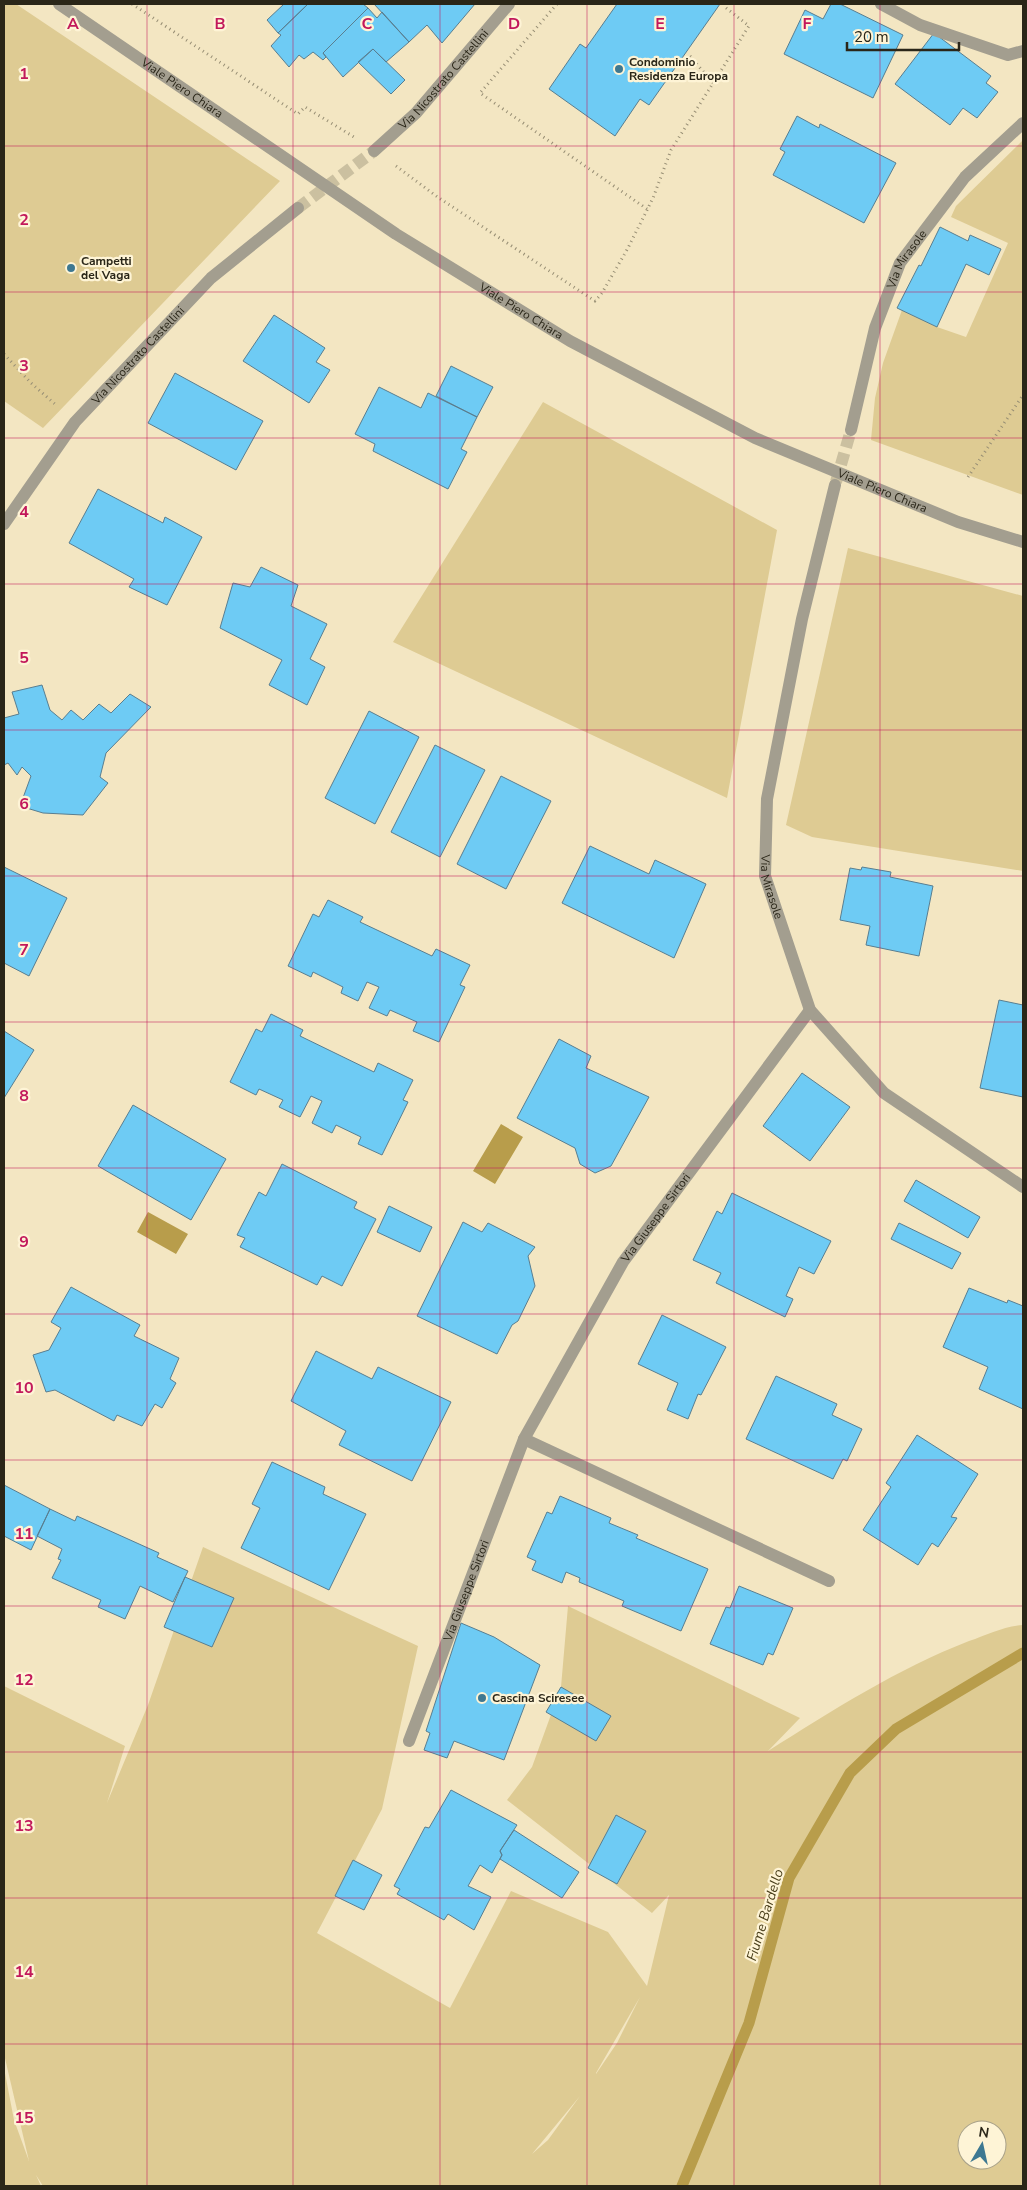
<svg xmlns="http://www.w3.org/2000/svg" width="1027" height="2190" viewBox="0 0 1027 2190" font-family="'Nunito Sans',sans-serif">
<rect width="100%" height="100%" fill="#f3e6c2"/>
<path fill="#decb93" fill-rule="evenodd" d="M 4,4 L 16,4 L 280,181 L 43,428 L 4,401 Z
M 1023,140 L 1023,495 L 871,440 L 875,398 L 883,363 L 902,310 L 937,327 L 966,337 L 1008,243 L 951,217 L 956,206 Z
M 543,402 L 777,530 L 727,798 L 393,642 Z
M 848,548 L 1023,596 L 1023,871 L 812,837 L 786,825 Z
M 203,1547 L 418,1646 L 382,1809 L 317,1933 L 450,2008 L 511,1891 L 608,1932 L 647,1986 L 669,1895 L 652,1913 L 507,1800 L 532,1767 L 561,1687 L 568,1606 L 800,1718 L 768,1751 C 833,1710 897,1669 969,1641 C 987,1635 1004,1626 1023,1625 L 1023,2186 L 43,2186 L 36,2175 L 41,2186 L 4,2186 L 4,2068 L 14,2120 L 29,2161 L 4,2054 L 4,1686 L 125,1746 L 107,1803 L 148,1705 ZM 640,1997 L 617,2043 L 596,2074 L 596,2073 ZM 580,2096 L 548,2140 L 532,2154 ZM 967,2130 L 997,2130 L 997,2160 L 967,2160 Z"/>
<path fill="#b89d4b" d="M 501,1124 L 523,1137 L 495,1184 L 473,1171 Z
M 148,1212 L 188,1234 L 176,1254 L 137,1232 Z"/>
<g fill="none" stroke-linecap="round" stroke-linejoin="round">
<path stroke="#b89d4b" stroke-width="11" d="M 682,2186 L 749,2023 L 789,1878 L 850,1773 L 896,1729 L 1023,1653"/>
</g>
<path fill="#6ecbf4" stroke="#597e90" d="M 284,4 L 308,4 L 278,33 L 267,20 Z
M 308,4 L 363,4 L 368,8 L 323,53 L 326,57 L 323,60 L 313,52 L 304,59 L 299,55 L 289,67 L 271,46 L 281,35 L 278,33 Z
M 374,4 L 475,4 L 442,43 L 427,25 L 409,42 Z
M 617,4 L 720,4 L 649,105 L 640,99 L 615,136 L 549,89 L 580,44 L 586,48 Z
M 831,4 L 840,4 L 903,35 L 873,98 L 784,54 L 805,10 L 823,19 Z
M 368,8 L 377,18 L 382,12 L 409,42 L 386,62 L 373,49 L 343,77 L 323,53 Z
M 934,33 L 991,76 L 986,83 L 998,92 L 977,118 L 963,108 L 950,125 L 895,84 Z
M 373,49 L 405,80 L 391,94 L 358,62 Z
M 797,116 L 819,128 L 820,124 L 896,163 L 864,223 L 773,175 L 785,152 L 780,149 Z
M 940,227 L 968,241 L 970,235 L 1001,249 L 989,275 L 966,264 L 937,327 L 897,308 L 919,265 L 921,266 Z
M 274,315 L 325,348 L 316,362 L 330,370 L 309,403 L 243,361 Z
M 451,366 L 493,387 L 477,417 L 436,396 Z
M 175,373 L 263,421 L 236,470 L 148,423 Z
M 379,387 L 421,408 L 428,393 L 477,417 L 461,449 L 467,452 L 448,489 L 373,451 L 375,444 L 355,434 Z
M 98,489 L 163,523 L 165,517 L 202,537 L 167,605 L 129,587 L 134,579 L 69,543 Z
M 261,567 L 298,585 L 291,606 L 327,624 L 310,659 L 325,667 L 307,705 L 269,685 L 282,660 L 220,628 L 233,583 L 250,587 Z
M 42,685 L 50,710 L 62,720 L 71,710 L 83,720 L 99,704 L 111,713 L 130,694 L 151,707 L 106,753 L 100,777 L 108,783 L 83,815 L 43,813 L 20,806 L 31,776 L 22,767 L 17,775 L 8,763 L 4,765 L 4,718 L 19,714 L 12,692 Z
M 369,711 L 419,737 L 375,824 L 325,798 Z
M 435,745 L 485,770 L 440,857 L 391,832 Z
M 501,776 L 551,801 L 506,889 L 457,864 Z
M 590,846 L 649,874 L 655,860 L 706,884 L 674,958 L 562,903 Z
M 4,867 L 67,898 L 29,976 L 4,963 Z
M 862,867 L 891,872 L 890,877 L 933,886 L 919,956 L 866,945 L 870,926 L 840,920 L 850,868 L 861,870 Z
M 328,900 L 363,917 L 360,922 L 432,956 L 436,949 L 470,965 L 460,985 L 465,987 L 439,1042 L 413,1031 L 417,1022 L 390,1010 L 387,1016 L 369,1008 L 379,987 L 367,982 L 358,1001 L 341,993 L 343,987 L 313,972 L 311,977 L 288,966 L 313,914 L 319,917 Z
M 999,1000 L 1023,1005 L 1023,1097 L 980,1088 Z
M 271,1014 L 303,1030 L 300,1036 L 374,1072 L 378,1063 L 413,1080 L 403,1100 L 408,1102 L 382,1155 L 358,1144 L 361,1137 L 336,1125 L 332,1133 L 312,1123 L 322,1101 L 311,1096 L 300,1117 L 279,1107 L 283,1100 L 259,1089 L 256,1095 L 230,1082 L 256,1029 L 262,1032 Z
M 4,1031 L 34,1050 L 4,1098 Z
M 559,1039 L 591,1056 L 586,1068 L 649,1097 L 611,1166 L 595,1173 L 580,1164 L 575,1148 L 517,1118 Z
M 802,1073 L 850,1107 L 810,1161 L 763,1126 Z
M 133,1105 L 226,1159 L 191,1220 L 98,1166 Z
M 282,1164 L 357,1202 L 354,1208 L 376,1219 L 342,1286 L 322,1276 L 317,1285 L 240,1247 L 245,1238 L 237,1235 L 259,1192 L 266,1196 Z
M 916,1180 L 980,1217 L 968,1238 L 904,1201 Z
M 732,1193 L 831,1241 L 814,1274 L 799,1267 L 786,1296 L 793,1299 L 785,1317 L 716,1283 L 721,1273 L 693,1260 L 717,1211 L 722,1214 Z
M 389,1206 L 432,1227 L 420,1252 L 377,1232 Z
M 463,1222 L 482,1232 L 488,1223 L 535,1247 L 528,1256 L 535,1286 L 518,1321 L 512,1325 L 497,1354 L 417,1316 Z
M 899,1223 L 961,1253 L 952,1269 L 891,1239 Z
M 71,1287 L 140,1325 L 134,1336 L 179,1358 L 170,1379 L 176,1383 L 162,1408 L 155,1404 L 142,1426 L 117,1415 L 114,1421 L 55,1390 L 46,1392 L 33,1355 L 49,1350 L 61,1328 L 51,1322 Z
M 969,1288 L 1007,1303 L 1008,1300 L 1023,1306 L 1023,1409 L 979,1389 L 988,1367 L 943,1347 Z
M 662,1315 L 726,1347 L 701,1395 L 698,1394 L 688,1419 L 667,1410 L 678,1383 L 638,1364 Z
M 316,1351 L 372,1379 L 378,1367 L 451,1402 L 412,1481 L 339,1445 L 346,1431 L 291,1401 Z
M 776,1376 L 837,1404 L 832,1415 L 862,1429 L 847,1461 L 843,1459 L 833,1479 L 746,1439 Z
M 917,1435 L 978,1474 L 951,1517 L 957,1518 L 938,1547 L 932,1543 L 918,1565 L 863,1530 L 891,1487 L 886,1483 Z
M 272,1462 L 325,1487 L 323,1494 L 366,1514 L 329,1590 L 241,1548 L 260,1508 L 252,1504 Z
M 4,1485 L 50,1509 L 31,1550 L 4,1536 Z
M 560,1496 L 611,1518 L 609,1523 L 638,1535 L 636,1538 L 708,1569 L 681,1631 L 622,1606 L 624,1601 L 579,1582 L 580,1578 L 566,1572 L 562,1583 L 532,1570 L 536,1561 L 527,1557 L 547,1512 L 552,1514 Z
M 50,1509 L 75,1521 L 77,1516 L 159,1553 L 157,1557 L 188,1571 L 173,1602 L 140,1586 L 125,1619 L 98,1607 L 101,1600 L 52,1578 L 61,1560 L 58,1559 L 62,1549 L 37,1536 Z
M 185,1577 L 234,1598 L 212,1647 L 164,1627 Z
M 739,1586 L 793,1608 L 773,1655 L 768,1653 L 763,1665 L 710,1644 L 726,1607 L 730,1608 Z
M 461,1623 L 494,1637 L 540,1665 L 504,1760 L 454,1741 L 447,1758 L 424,1750 L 430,1733 L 426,1731 Z
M 561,1687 L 611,1716 L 596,1741 L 546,1712 Z
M 451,1790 L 517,1825 L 500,1851 L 502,1855 L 492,1873 L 480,1865 L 468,1886 L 491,1897 L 474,1930 L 448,1914 L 444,1920 L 397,1894 L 400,1889 L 394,1886 L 425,1827 L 429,1828 Z
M 616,1815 L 646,1831 L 617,1884 L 588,1868 Z
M 514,1830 L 579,1872 L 562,1898 L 500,1859 L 502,1855 L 500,1851 Z
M 353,1860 L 382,1875 L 364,1910 L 335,1896 Z"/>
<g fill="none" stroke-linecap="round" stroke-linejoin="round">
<path stroke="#cbc0a0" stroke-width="12" stroke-dasharray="12 6" stroke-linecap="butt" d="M 298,208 L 374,151
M 836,482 L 851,430"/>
<path stroke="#978e74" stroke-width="3" stroke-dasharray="1 4" stroke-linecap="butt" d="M 132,4 L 298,114 L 305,107 L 354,137
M 557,4 L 480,93 L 647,209
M 690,56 L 713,83
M 396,166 L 439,198 L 595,301 L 602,293 L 628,248 L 653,198 L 671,150 L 749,26 L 725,7
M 4,354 L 31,383 L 56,405
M 968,477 L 1023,395"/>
<g stroke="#a39e8f" stroke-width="12">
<path id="s1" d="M 59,4 L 396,234 L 570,341 L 755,438 L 958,522 L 1023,542"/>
<path d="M 881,4 L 920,25 L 1008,55 L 1023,51"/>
<path id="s2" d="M 374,151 L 416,113 L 509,4"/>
<path id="s3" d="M 851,430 L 875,328 L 900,263 L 965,177 L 1023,123"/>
<path id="s4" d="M 835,485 L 802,619 L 767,799 L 765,876 L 810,1010 L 884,1093 L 1023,1187"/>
<path id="s5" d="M 4,524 L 75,422 L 211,278 L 298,208"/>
<path d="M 524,1439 L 829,1581"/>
<path id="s6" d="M 409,1741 L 524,1439 L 623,1262 L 810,1010"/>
</g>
</g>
<path fill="none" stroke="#c2185b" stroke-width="1" stroke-opacity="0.55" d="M 147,4 L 147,2186M 293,4 L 293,2186M 440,4 L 440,2186M 587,4 L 587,2186M 734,4 L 734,2186M 880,4 L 880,2186M 4,146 L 1023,146M 4,292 L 1023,292M 4,438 L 1023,438M 4,584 L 1023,584M 4,730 L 1023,730M 4,876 L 1023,876M 4,1022 L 1023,1022M 4,1168 L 1023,1168M 4,1314 L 1023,1314M 4,1460 L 1023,1460M 4,1606 L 1023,1606M 4,1752 L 1023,1752M 4,1898 L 1023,1898M 4,2044 L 1023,2044"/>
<g fill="#3e7891" stroke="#fef4d6" stroke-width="2">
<circle cx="619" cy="69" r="5"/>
<circle cx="71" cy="268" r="5"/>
<circle cx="482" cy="1698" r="5"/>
</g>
<g text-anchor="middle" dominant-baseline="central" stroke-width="4.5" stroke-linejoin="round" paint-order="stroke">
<g font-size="12" font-weight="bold" fill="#2a2618" stroke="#fef4d6" text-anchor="start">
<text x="629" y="62">Condominio<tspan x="629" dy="14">Residenza Europa</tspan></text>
<text x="81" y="261">Campetti<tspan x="81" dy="14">del Vaga</tspan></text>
<text x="492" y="1698">Cascina Sciresee</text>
</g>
<g font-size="12" fill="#2a2618" stroke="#fef4d6">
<text stroke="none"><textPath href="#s2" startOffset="100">Via Nicostrato Castellini</textPath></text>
<text stroke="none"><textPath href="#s1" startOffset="149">Viale Piero Chiara</textPath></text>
<text stroke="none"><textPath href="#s3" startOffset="181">Via Mirasole</textPath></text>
<text stroke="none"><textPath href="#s1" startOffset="555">Viale Piero Chiara</textPath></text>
<text stroke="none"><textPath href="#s5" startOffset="216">Via Nicostrato Castellini</textPath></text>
<text stroke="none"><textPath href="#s1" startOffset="959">Viale Piero Chiara</textPath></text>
<text stroke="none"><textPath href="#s4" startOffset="410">Via Mirasole</textPath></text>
<text stroke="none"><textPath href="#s6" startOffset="581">Via Giuseppe Sirtori</textPath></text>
<text stroke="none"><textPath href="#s6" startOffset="161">Via Giuseppe Sirtori</textPath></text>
</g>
<g font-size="14" font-style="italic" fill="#493e1a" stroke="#fef4d6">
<text transform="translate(765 1915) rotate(-73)">Fiume Bardello</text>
</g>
</g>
<g font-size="16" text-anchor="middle" font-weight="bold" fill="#c2185b" stroke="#fef4d6" stroke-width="4.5" stroke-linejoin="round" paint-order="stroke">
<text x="73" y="29">A</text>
<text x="220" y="29">B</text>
<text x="367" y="29">C</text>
<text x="514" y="29">D</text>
<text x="660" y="29">E</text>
<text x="807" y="29">F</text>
<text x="24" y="79">1</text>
<text x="24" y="225">2</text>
<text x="24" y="371">3</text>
<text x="24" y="517">4</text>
<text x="24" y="663">5</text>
<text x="24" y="809">6</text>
<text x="24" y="955">7</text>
<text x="24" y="1101">8</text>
<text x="24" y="1247">9</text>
<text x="24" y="1393">10</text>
<text x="24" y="1539">11</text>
<text x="24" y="1685">12</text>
<text x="24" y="1831">13</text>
<text x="24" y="1977">14</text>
<text x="24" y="2123">15</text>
</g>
<rect width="1027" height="2190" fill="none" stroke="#2a2618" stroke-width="10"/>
<g transform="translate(982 2145) rotate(9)"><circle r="24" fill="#fef4d6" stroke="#a9a28a"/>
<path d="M0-4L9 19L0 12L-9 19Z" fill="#3e7891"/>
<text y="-8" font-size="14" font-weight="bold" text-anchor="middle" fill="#2a2618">N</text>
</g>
<path d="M847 42v8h112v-8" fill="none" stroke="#2a2618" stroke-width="2.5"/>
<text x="854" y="42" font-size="15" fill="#2a2618" stroke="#fef4d6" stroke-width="4" paint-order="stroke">20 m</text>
</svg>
